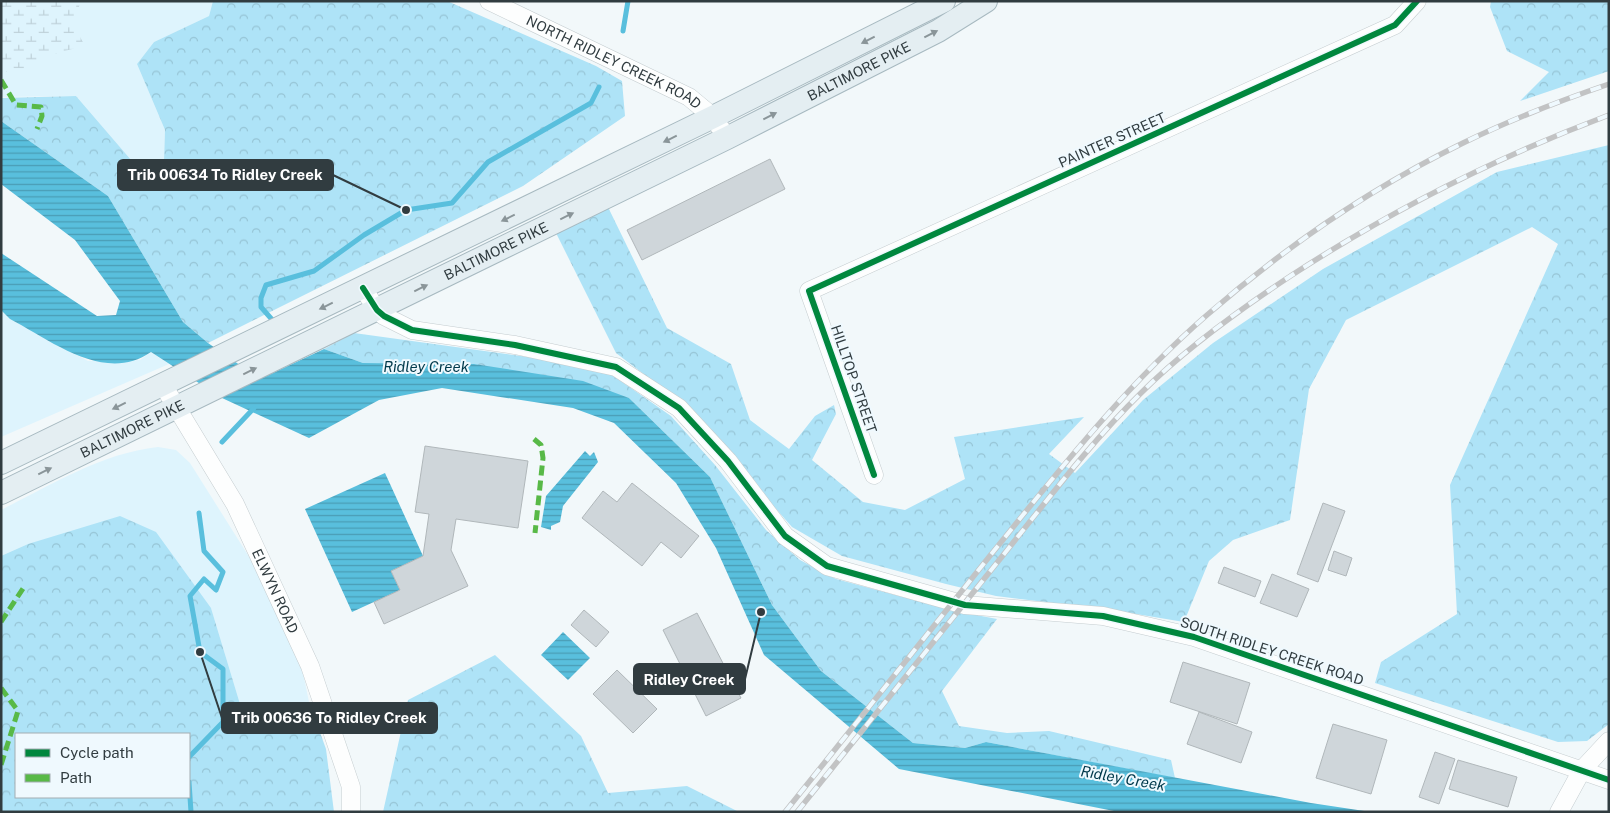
<svg xmlns="http://www.w3.org/2000/svg" width="1610" height="813" viewBox="0 0 1610 813" font-family="'Public Sans',sans-serif">
<defs>
<pattern id="forest-crowns" width="20" height="18" patternUnits="userSpaceOnUse" patternTransform="scale(1.25)"><rect width="20" height="18" fill="#aee3f7"/><path d="M2 6a3 3 0 1 1 6 0M12 15a3 3 0 1 1 6 0" fill="none" stroke="#96c4d5"/></pattern>
<pattern id="wetland-marsh" width="20" height="14" patternUnits="userSpaceOnUse" patternTransform="scale(1.25)"><rect width="20" height="14" fill="#def4fd"/><path d="M1 5h8M5 5V1M11 12h8M15 12V8" fill="none" stroke="#bfd2da"/></pattern>
<pattern id="water-rules" width="6" height="5" patternUnits="userSpaceOnUse" patternTransform="scale(1.25)"><rect width="6" height="5" fill="#59bfdd"/><path d="M0 2.5h6" fill="none" stroke="#4a9cb5"/></pattern>
</defs>
<rect width="100%" height="100%" fill="#f2f8fa"/>
<path fill="#def4fd" d="M 1,1 L 213,1 L 209,16 L 154,42 L 137,64 L 165,130 L 164,160 L 144,175 L 76,96 L 1,97 Z
M 1,310 L 10,319 L 88,361 L 140,360 L 151,352 L 169,364 L 1,437 Z
M 158,447 L 176,450 L 190,463 L 253,563 L 302,668 L 309,702 L 240,704 L 211,608 L 28,544 L 1,556 L 1,510 C 51,485 102,453 158,447 Z"/>
<path fill="url(#forest-crowns)" fill-rule="evenodd" d="M 213,1 L 447,1 L 596,66 L 622,81 L 625,116 L 523,186 L 208,343 L 183,322 L 108,196 L 1,121 L 1,98 L 76,96 L 144,175 L 164,160 L 165,130 L 137,64 L 154,42 L 209,16 Z
M 1491,1 L 1609,1 L 1609,71 L 1520,101 L 1549,72 L 1507,51 L 1490,7 Z
M 1609,145 L 1609,724 L 1587,741 L 1558,742 L 1375,683 L 1381,662 L 1457,614 L 1450,485 L 1558,244 L 1532,227 L 1346,320 L 1309,389 L 1290,520 L 1233,540 L 1209,561 L 1184,622 L 1112,610 L 996,596 L 946,584 L 842,556 L 792,527 L 683,404 L 616,353 L 554,229 L 606,203 L 667,328 L 731,364 L 750,420 L 789,449 L 815,416 L 834,405 L 836,414 L 812,460 L 863,502 L 905,510 L 965,479 L 954,437 L 1084,417 L 1049,454 L 1075,473 L 1143,400 L 1213,343 L 1323,269 L 1497,172 Z
M 354,333 L 564,362 L 608,372 L 671,416 L 715,465 L 766,530 L 800,560 L 836,579 L 955,611 L 997,619 L 942,691 L 959,726 L 1007,733 L 1049,731 L 1171,760 L 1175,778 L 986,742 L 965,748 L 913,743 L 821,671 L 772,605 L 710,477 L 629,398 L 474,364 L 363,363 L 324,349 Z
M 120,516 L 156,532 L 211,608 L 240,704 L 309,702 L 326,749 L 334,812 L 1,812 L 1,556 L 28,544 ZM 189,734 L 189,797 L 16,797 L 16,734 Z
M 495,655 L 581,736 L 608,793 L 687,786 L 739,812 L 383,812 L 408,700 Z"/>
<path fill="url(#wetland-marsh)" d="M 1,1 L 74,1 L 80,4 L 73,24 L 85,46 C 58,52 36,58 14,76 L 1,68 Z"/>
<path fill="url(#water-rules)" d="M 1,121 L 108,196 L 183,322 L 208,343 L 260,379 L 324,349 L 363,363 L 474,364 L 583,381 L 629,398 L 710,477 L 772,605 L 821,671 L 913,743 L 965,748 L 986,742 L 1311,803 L 1371,812 L 1119,812 L 899,769 L 764,655 L 716,548 L 676,483 L 614,423 L 573,408 L 442,388 L 379,400 L 309,438 L 222,398 L 151,352 C 105,384 52,341 10,319 L 1,310 L 1,253 L 97,316 L 116,315 L 120,301 L 75,240 L 1,184 Z
M 585,451 L 590,456 L 594,452 L 598,462 L 563,506 L 560,522 L 551,526 L 551,530 L 541,527 L 546,496 Z
M 385,473 L 423,556 L 391,571 L 400,590 L 352,612 L 305,509 Z
M 563,632 L 590,658 L 568,680 L 541,655 Z"/>
<g fill="none" stroke-linecap="round" stroke-linejoin="round">
<path stroke="#59bfdd" stroke-width="5" d="M 623,31 L 628,1
M 275,323 L 261,307 L 261,298 L 266,285 L 314,271 L 364,235 L 406,210 L 452,203 L 488,162 L 591,103 L 599,87
M 222,442 L 254,408
M 189,757 L 223,722 L 223,669 L 200,652 L 190,596 L 204,579 L 216,590 L 223,572 L 204,551 L 199,513
M 189,782 L 191,812"/>
</g>
<path fill="#cfd6da" stroke="#b0b7ba" d="M 770,159 L 785,189 L 642,260 L 627,230 Z
M 425,446 L 528,461 L 518,528 L 456,519 L 451,550 L 468,586 L 384,624 L 374,602 L 400,590 L 391,571 L 423,556 L 429,514 L 415,512 Z
M 632,483 L 699,536 L 681,558 L 661,542 L 642,566 L 582,518 L 603,491 L 617,502 Z
M 1323,503 L 1345,511 L 1318,582 L 1297,574 Z
M 1334,551 L 1352,558 L 1346,576 L 1328,570 Z
M 1224,567 L 1261,581 L 1255,597 L 1218,583 Z
M 1272,574 L 1309,589 L 1297,617 L 1260,603 Z
M 584,610 L 609,632 L 596,647 L 571,625 Z
M 697,613 L 741,698 L 706,716 L 663,630 Z
M 1183,662 L 1250,683 L 1237,724 L 1170,702 Z
M 617,670 L 657,709 L 633,733 L 593,694 Z
M 1199,712 L 1252,732 L 1241,763 L 1187,744 Z
M 1333,724 L 1387,740 L 1371,794 L 1316,778 Z
M 1435,752 L 1455,759 L 1439,804 L 1419,797 Z
M 1458,760 L 1517,777 L 1508,807 L 1449,789 Z"/>
<g fill="none" stroke-linecap="round" stroke-linejoin="round">
<g stroke="#c5cdd0" stroke-width="19">
<g id="minor">
<path id="s1" d="M 489,1 L 689,97 L 713,117 L 727,138"/>
<path d="M 363,288 L 377,310 L 384,316 L 412,330 L 515,345 L 616,367 L 679,408 L 728,461 L 785,536 L 827,566 L 965,605 L 1103,616 L 1194,637 L 1609,780"/>
<path id="s2" d="M 163,385 L 235,504 L 310,666 L 351,787 L 351,812"/>
<path d="M 874,475 L 809,291 L 1395,25 L 1417,1"/>
<path d="M 1559,812 L 1582,770 L 1609,741"/>
</g>
</g>
<g stroke="#a7b9c0" stroke-width="24">
<g id="major">
<path d="M 1,463 L 713,117 L 944,1"/>
<path id="s3" d="M 1,493 L 727,138 L 938,31 L 986,1"/>
</g>
</g>
<use href="#minor" stroke="#fdfefe" stroke-width="18"/>
<use href="#major" stroke="#e4eef2" stroke-width="22"/>
<g stroke="#c2c3c4" stroke-width="5.5">
<path id="rail" d="M 785,812 C 853,727 921,642 989,557 C 1057,473 1124,387 1207,315 C 1284,248 1371,188 1463,143 C 1510,120 1559,101 1609,84
M 797,812 C 863,729 930,647 996,564 C 1043,506 1088,445 1141,393 C 1186,348 1239,310 1292,275 C 1392,210 1497,157 1609,115"/>
</g>
<use href="#rail" stroke="#eff9fe" stroke-width="4" stroke-dasharray="11" stroke-linecap="butt"/>
<path stroke="#58b947" stroke-width="5" stroke-dasharray="10 5" stroke-linecap="butt" d="M 1,80 L 16,105 L 41,107 L 42,116 L 37,129
M 534,439 L 541,445 L 543,458 L 535,533
M 1,622 L 24,587
M 1,688 L 18,711 L 1,765"/>
<g stroke="#eff9fe" stroke-width="9">
<path id="cycleway" d="M 363,288 L 377,310 L 384,316 L 412,330 L 515,345 L 616,367 L 679,408 L 728,461 L 785,536 L 827,566 L 965,605 L 1103,616 L 1194,637 L 1609,780
M 874,475 L 809,291 L 1395,25 L 1417,1"/>
</g>
<use href="#cycleway" stroke="#00873e" stroke-width="6"/>
</g>
<defs><path id="oneway-solid" d="M-6-.8H1V-3.2L6.5 0L1 3.2V.8H-6Z" transform="scale(1.25)"/></defs>
<g fill="#8a9599">
<use href="#oneway-solid" transform="translate(931 34) rotate(-27)"/>
<use href="#oneway-solid" transform="translate(868 40) rotate(153)"/>
<use href="#oneway-solid" transform="translate(770 116) rotate(-27)"/>
<use href="#oneway-solid" transform="translate(670 139) rotate(154)"/>
<use href="#oneway-solid" transform="translate(567 216) rotate(-26)"/>
<use href="#oneway-solid" transform="translate(508 218) rotate(154)"/>
<use href="#oneway-solid" transform="translate(421 288) rotate(-26)"/>
<use href="#oneway-solid" transform="translate(326 306) rotate(154)"/>
<use href="#oneway-solid" transform="translate(250 371) rotate(-26)"/>
<use href="#oneway-solid" transform="translate(119 406) rotate(154)"/>
<use href="#oneway-solid" transform="translate(45 471) rotate(-26)"/>
</g>
<g text-anchor="middle" dominant-baseline="central" stroke-width="4" stroke-linejoin="round" paint-order="stroke">
<g font-size="14" fill="#313c40" stroke="#eff9fe">
<text stroke="none"><textPath href="#s1" startOffset="139">NORTH RIDLEY CREEK ROAD</textPath></text>
<text stroke="none"><textPath href="#s3" startOffset="956">BALTIMORE PIKE</textPath></text>
<text transform="translate(1112 140) rotate(-24)">PAINTER STREET</text>
<text stroke="none"><textPath href="#s3" startOffset="551">BALTIMORE PIKE</textPath></text>
<text transform="translate(854 379) rotate(71)">HILLTOP STREET</text>
<text stroke="none"><textPath href="#s3" startOffset="146">BALTIMORE PIKE</textPath></text>
<text stroke="none"><textPath href="#s2" startOffset="235">ELWYN ROAD</textPath></text>
<text transform="translate(1272 651) rotate(18)">SOUTH RIDLEY CREEK ROAD</text>
</g>
<g font-size="15" font-style="italic" fill="#00394b" stroke="#eff9fe">
<text x="426" y="366">Ridley Creek</text>
<text transform="translate(1123 778) rotate(10)">Ridley Creek</text>
</g>
</g>
<path fill="none" stroke="#313c40" stroke-width="2" d="M406 210L333 175M761 612L745 679M200 652L222 718"/>
<g fill="#313c40" stroke="#eff9fe" stroke-width="2">
<circle cx="406" cy="210" r="5"/>
<circle cx="761" cy="612" r="5"/>
<circle cx="200" cy="652" r="5"/>
</g>
<g fill="#313c40" stroke="#313c40" stroke-width="2">
<rect x="118" y="160" width="215" height="30" rx="5"/>
<rect x="634" y="664" width="111" height="30" rx="5"/>
<rect x="222" y="703" width="215" height="30" rx="5"/>
</g>
<g font-size="15" text-anchor="middle" font-weight="bold" fill="#fff">
<text x="225" y="180">Trib 00634 To Ridley Creek</text>
<text x="689" y="685">Ridley Creek</text>
<text x="329" y="723">Trib 00636 To Ridley Creek</text>
</g>
<rect width="1610" height="813" fill="none" stroke="#313c40" stroke-width="5"/>
<rect x="15" y="733" width="175" height="65" fill="#eff9fe" stroke="#a3adb2"/>
<rect x="25" y="749" width="25" height="8" fill="#00873e" stroke="#a3adb2"/>
<text x="60" y="758" font-size="15" fill="#313c40">Cycle path</text>
<rect x="25" y="774" width="25" height="8" fill="#58b947" stroke="#a3adb2"/>
<text x="60" y="783" font-size="15" fill="#313c40">Path</text>
</svg>
